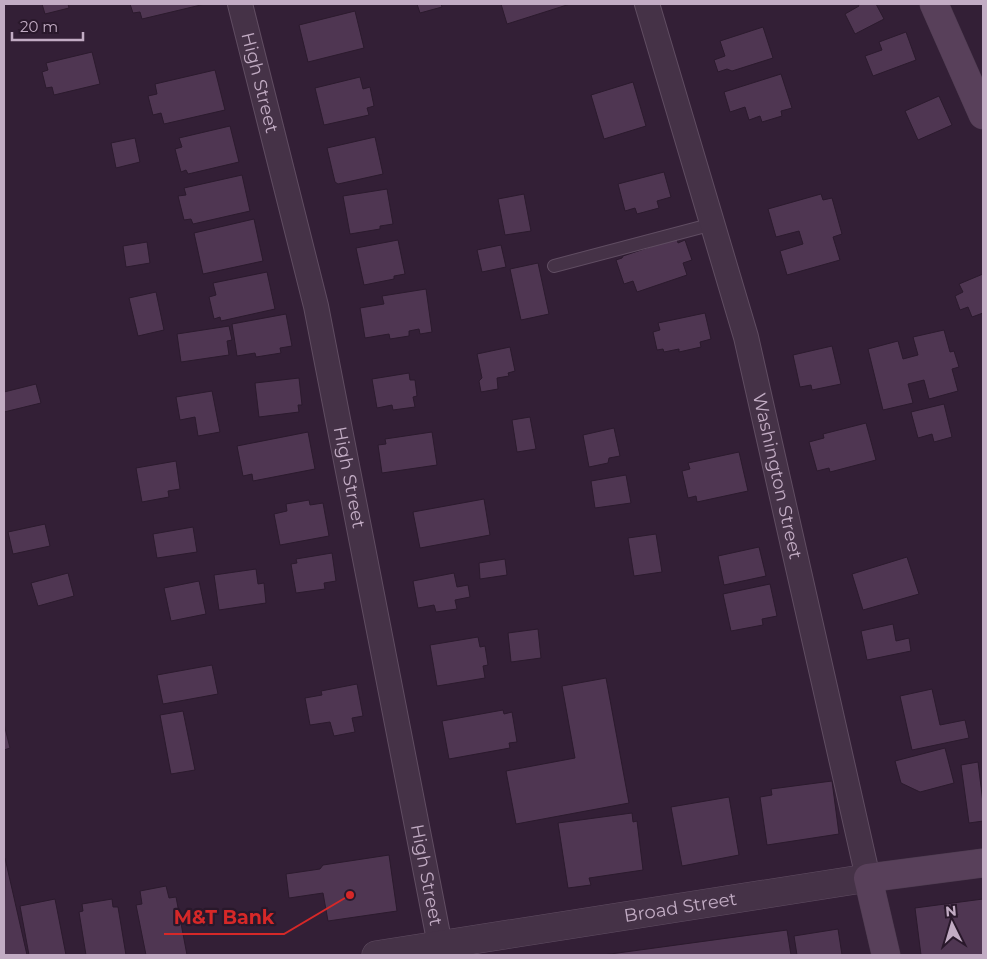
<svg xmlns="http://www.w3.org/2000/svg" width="987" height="959" viewBox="0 0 987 959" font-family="Montserrat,sans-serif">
<rect width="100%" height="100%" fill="#331f36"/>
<path fill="#4f3652" stroke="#2b1a2d" d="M 42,4 L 68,4 L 69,8 L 45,14 Z
M 130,4 L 205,4 L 142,19 L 140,12 L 133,13 Z
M 417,4 L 441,4 L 442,7 L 420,13 Z
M 501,4 L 570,4 L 507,24 Z
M 858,4 L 876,4 L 884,19 L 855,34 L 845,14 L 859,6 Z
M 355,11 L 364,48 L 308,62 L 299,25 Z
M 763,27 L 773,58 L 732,71 L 727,69 L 718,72 L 714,60 L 725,56 L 720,41 Z
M 906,32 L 916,60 L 873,76 L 865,56 L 882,50 L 879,42 Z
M 92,52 L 100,84 L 54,95 L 52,87 L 46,88 L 42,72 L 48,70 L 46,63 Z
M 215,70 L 225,110 L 164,124 L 161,113 L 153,115 L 148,96 L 157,94 L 155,84 Z
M 781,74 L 792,108 L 781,111 L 782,116 L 762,122 L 760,116 L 749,120 L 745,107 L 730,112 L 724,92 Z
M 360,77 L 363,89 L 370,87 L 374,106 L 367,108 L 369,115 L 324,125 L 315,88 Z
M 633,82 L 646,126 L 604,139 L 591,95 Z
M 939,96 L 952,125 L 918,140 L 905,111 Z
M 230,126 L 239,162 L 188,174 L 186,170 L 181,172 L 175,149 L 182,147 L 179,138 Z
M 375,137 L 383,174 L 338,184 L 335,182 L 327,148 Z
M 135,138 L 140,162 L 116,168 L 111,143 Z
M 664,172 L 671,197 L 657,201 L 659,208 L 637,214 L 635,208 L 625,211 L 618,184 Z
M 242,175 L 250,211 L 193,224 L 191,219 L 184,220 L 178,196 L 186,195 L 184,188 Z
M 387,189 L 393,224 L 380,226 L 380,229 L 350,234 L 343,196 Z
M 524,194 L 531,231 L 505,235 L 498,199 Z
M 821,194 L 823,200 L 832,198 L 842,234 L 833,237 L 840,260 L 787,275 L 780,251 L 803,244 L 799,231 L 776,237 L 768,209 Z
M 254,219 L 263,261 L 203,274 L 194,233 Z
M 677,238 L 678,243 L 685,240 L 692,260 L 683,263 L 687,275 L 637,292 L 633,281 L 624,284 L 616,260 L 622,258 L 623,256 Z
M 398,240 L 405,274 L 394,276 L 394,279 L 364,285 L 356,248 Z
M 147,242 L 150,263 L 126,267 L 123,246 Z
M 501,245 L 506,267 L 482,272 L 477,250 Z
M 538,263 L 549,314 L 521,320 L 510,269 Z
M 267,272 L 275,309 L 221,321 L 220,317 L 214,319 L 209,297 L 216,295 L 213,283 Z
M 983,274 L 983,313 L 972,317 L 968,307 L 960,310 L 955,296 L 963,292 L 959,284 Z
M 426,289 L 432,332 L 420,334 L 419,329 L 409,331 L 409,336 L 390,339 L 389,334 L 365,338 L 360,308 L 384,304 L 382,296 Z
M 156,292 L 164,330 L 138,336 L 129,298 Z
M 705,313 L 711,339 L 700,342 L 701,347 L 679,352 L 679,349 L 664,352 L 663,349 L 657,350 L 653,332 L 660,330 L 658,323 Z
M 286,314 L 292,346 L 280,348 L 281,353 L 256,357 L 255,353 L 237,356 L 232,324 Z
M 229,326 L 232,340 L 227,341 L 229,355 L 181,362 L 177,334 Z
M 944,330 L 950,352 L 954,351 L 959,367 L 952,369 L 958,391 L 929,399 L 924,380 L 908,384 L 913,403 L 883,410 L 868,349 L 898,341 L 903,359 L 918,355 L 913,337 Z
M 832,346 L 841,384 L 812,390 L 811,385 L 800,387 L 793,355 Z
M 510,347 L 515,371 L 508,373 L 509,376 L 497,378 L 498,389 L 481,392 L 479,381 L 482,378 L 477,354 Z
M 409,373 L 410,380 L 415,380 L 417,396 L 413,397 L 415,407 L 393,410 L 392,405 L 377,408 L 372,379 Z
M 299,378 L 302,405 L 298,405 L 299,412 L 259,417 L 255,383 Z
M 36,384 L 41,403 L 4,412 L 4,392 Z
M 212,391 L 220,432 L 198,436 L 195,417 L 180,420 L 176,397 Z
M 944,404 L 952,437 L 934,442 L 932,434 L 918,438 L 911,412 Z
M 530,417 L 536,449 L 517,452 L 512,420 Z
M 866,423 L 876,460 L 830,472 L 829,468 L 817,471 L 809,442 L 824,438 L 823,434 Z
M 614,428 L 620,456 L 609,458 L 608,463 L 589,467 L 583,435 Z
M 308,432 L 315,469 L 253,481 L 252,474 L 243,476 L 237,446 Z
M 432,432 L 437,465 L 382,473 L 378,445 L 386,444 L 385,439 Z
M 739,452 L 748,491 L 697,502 L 696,496 L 688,498 L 682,471 L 690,469 L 688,463 Z
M 176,461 L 180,489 L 168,491 L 169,497 L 142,502 L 136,468 Z
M 626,475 L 631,503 L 595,508 L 591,481 Z
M 484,499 L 490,535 L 420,548 L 413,512 Z
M 309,500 L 310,505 L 323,503 L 329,536 L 280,545 L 274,514 L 287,511 L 286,504 Z
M 45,524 L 50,546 L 13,554 L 8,532 Z
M 193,527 L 197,552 L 157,558 L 153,534 Z
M 656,534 L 662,572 L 634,576 L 628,538 Z
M 759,547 L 766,576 L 724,585 L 718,556 Z
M 332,553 L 336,581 L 324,583 L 325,589 L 296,593 L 291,564 L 297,563 L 296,559 Z
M 907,557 L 919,594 L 863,610 L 852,574 Z
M 505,559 L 507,575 L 480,579 L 479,563 Z
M 256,569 L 258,584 L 264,583 L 266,603 L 219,610 L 214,575 Z
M 68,573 L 74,596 L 38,606 L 31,583 Z
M 454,573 L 457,587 L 468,585 L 470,597 L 455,600 L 457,609 L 436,612 L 434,605 L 418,608 L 413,581 Z
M 199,581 L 206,614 L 171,621 L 164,588 Z
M 770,584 L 777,616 L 762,619 L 763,625 L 731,631 L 723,594 Z
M 893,624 L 896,641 L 909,638 L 911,651 L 867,660 L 861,631 Z
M 538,629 L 541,658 L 511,662 L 508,633 Z
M 478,637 L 480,647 L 485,646 L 488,665 L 483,666 L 485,678 L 437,686 L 430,645 Z
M 212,665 L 218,694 L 163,704 L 157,675 Z
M 606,678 L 629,803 L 516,824 L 506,771 L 575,758 L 562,686 Z
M 357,684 L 363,716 L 352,718 L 355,732 L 334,736 L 330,722 L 310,725 L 305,698 L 322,695 L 321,691 Z
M 932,689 L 940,725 L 965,720 L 969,738 L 912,750 L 900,696 Z
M 503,710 L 504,714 L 512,712 L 517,742 L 509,743 L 510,748 L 449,759 L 442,721 Z
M 183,711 L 195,770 L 171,774 L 160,715 Z
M 4,724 L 10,748 L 4,750 Z
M 945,748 L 954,783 L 920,792 L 901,783 L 895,761 Z
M 978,762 L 983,803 L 983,821 L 969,823 L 961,765 Z
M 832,781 L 839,834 L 767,845 L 760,797 L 772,795 L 771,789 Z
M 729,797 L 739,855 L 682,866 L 671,807 Z
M 632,813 L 633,822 L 637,821 L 643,870 L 589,878 L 591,885 L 568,888 L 558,823 Z
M 389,855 L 397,911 L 328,921 L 323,893 L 289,898 L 286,874 L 320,869 L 323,865 Z
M 5,858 L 27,955 L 4,955 Z
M 166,886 L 169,898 L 176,897 L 187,955 L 146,955 L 136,905 L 142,904 L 140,891 Z
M 55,899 L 66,955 L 29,955 L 20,906 Z
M 112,899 L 113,907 L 118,907 L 126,955 L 86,955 L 79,912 L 83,911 L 82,904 Z
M 983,899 L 983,955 L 921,955 L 915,908 Z
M 838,929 L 842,955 L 797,955 L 794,936 Z
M 787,930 L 791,955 L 603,955 Z"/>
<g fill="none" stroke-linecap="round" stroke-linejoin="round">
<g stroke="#604d62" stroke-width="14">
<path id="service" d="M 554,266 L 713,224"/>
</g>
<g stroke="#604d62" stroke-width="26">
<g id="minor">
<path id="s1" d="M 240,4 L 316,306 L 440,945"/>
<path id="s2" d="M 647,4 L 746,337 L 868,878"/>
</g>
</g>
<g stroke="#604d62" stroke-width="29">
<g id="tertiary">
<path id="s3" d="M 376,955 L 868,878"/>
</g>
</g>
<g stroke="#4e3c50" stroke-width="29">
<path id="secondary" d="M 934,4 L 983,115
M 886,955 L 868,878 L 983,863"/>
</g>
<use href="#service" stroke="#453247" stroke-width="12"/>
<use href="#minor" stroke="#453247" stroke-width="24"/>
<use href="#tertiary" stroke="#453247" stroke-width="28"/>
<use href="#secondary" stroke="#58405a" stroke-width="28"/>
</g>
<g text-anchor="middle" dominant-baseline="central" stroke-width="4.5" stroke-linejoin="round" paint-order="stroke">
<g font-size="18" fill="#c2acc4" stroke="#29182b">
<text stroke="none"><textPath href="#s1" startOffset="81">High Street</textPath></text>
<text stroke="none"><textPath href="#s2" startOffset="490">Washington Street</textPath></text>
<text stroke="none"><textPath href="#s1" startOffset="486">High Street</textPath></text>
<text stroke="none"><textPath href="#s1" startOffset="891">High Street</textPath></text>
<text stroke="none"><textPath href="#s3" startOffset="308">Broad Street</textPath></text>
</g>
</g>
<path fill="none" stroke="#d62828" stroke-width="2" d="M350 895L284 934H164"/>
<circle fill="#d62828" stroke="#29182b" stroke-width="2" cx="350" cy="895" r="5"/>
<g font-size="19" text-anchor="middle" font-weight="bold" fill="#d62828" stroke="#29182b" stroke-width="4.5" stroke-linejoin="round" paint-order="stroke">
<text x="224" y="924">M&amp;T Bank</text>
</g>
<rect width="987" height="959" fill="none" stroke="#c2acc4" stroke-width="10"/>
<g transform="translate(952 924) rotate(355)" stroke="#29182b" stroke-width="4" paint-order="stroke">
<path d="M0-4L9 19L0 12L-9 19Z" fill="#c2acc4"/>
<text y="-8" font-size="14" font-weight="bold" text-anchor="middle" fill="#c2acc4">N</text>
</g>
<path d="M12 32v8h71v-8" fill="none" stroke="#c2acc4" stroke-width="2.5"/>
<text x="20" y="32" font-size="15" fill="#c2acc4" stroke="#29182b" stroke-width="4" paint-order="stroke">20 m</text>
</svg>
